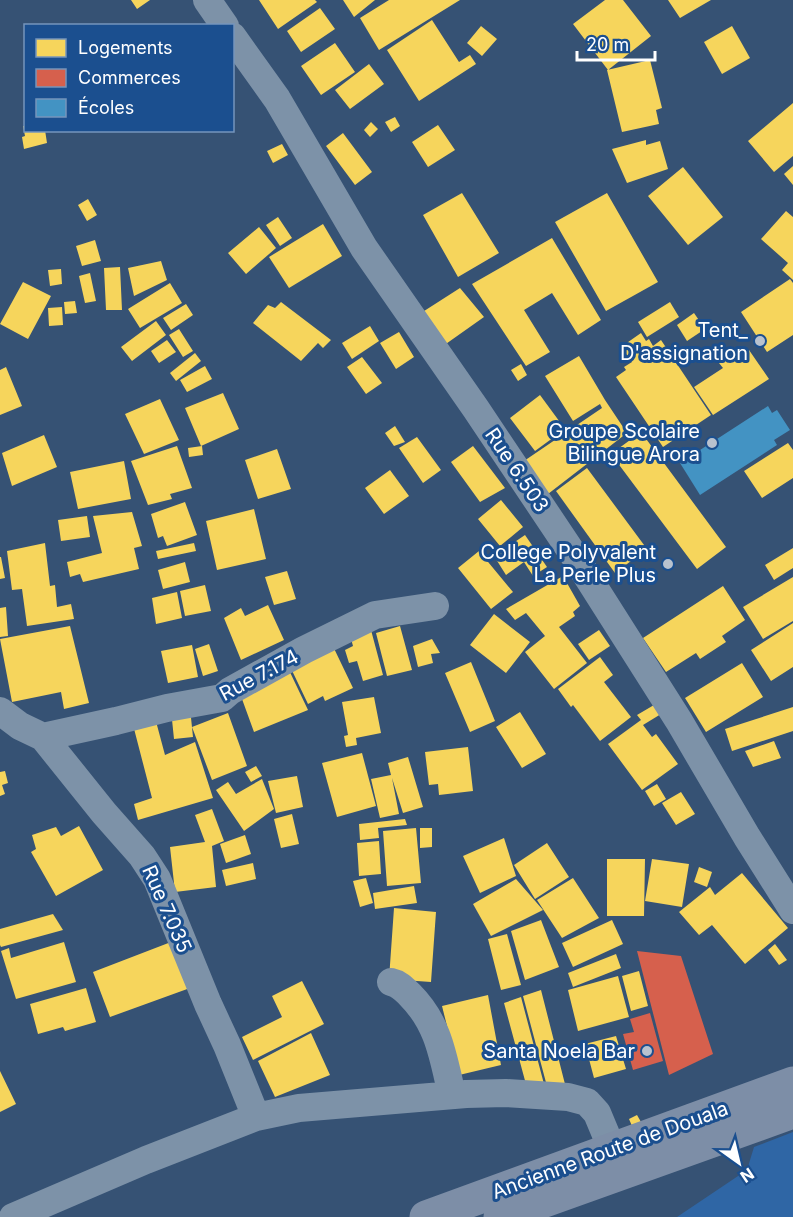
<svg xmlns="http://www.w3.org/2000/svg" width="793" height="1217" viewBox="0 0 793 1217" font-family="Inter,sans-serif">
<rect width="100%" height="100%" fill="#365274"/>
<path fill="#2f66a5" d="M 793,1132 L 793,1217 L 677,1217 L 747,1170 L 754,1147 Z"/>
<path fill="#f6d55c" d="M 131,0 L 150,0 L 137,9 Z
M 259,0 L 315,0 L 317,2 L 278,29 Z
M 343,0 L 375,0 L 354,17 Z
M 389,0 L 460,0 L 379,50 L 360,18 Z
M 605,0 L 623,0 L 651,36 L 608,70 L 573,24 Z
M 668,0 L 711,0 L 680,18 Z
M 320,8 L 335,29 L 301,52 L 287,31 Z
M 432,20 L 459,62 L 470,55 L 476,64 L 419,101 L 387,50 Z
M 481,26 L 497,39 L 482,56 L 467,43 Z
M 732,26 L 750,58 L 722,74 L 704,42 Z
M 335,43 L 355,72 L 321,95 L 301,66 Z
M 650,60 L 662,108 L 656,110 L 659,124 L 622,132 L 607,70 Z
M 369,64 L 384,84 L 350,109 L 335,90 Z
M 793,103 L 793,156 L 774,172 L 748,141 Z
M 395,117 L 400,126 L 391,132 L 385,122 Z
M 371,122 L 378,129 L 370,137 L 364,130 Z
M 438,125 L 455,150 L 428,167 L 412,142 Z
M 23,126 L 26,126 L 26,130 L 45,130 L 47,143 L 24,149 L 22,137 L 25,136 Z
M 343,133 L 372,172 L 355,185 L 326,146 Z
M 646,140 L 646,145 L 660,141 L 668,169 L 627,183 L 612,149 Z
M 282,144 L 288,155 L 273,163 L 267,151 Z
M 793,166 L 793,185 L 784,174 Z
M 683,167 L 723,217 L 688,245 L 648,196 Z
M 462,193 L 499,253 L 458,277 L 423,215 Z
M 607,193 L 658,282 L 606,311 L 555,222 Z
M 88,199 L 97,215 L 87,221 L 78,205 Z
M 786,211 L 793,217 L 793,280 L 782,270 L 788,263 L 761,239 Z
M 278,217 L 292,238 L 280,246 L 266,225 Z
M 323,224 L 342,256 L 289,288 L 269,257 Z
M 259,227 L 276,248 L 246,274 L 228,253 Z
M 552,238 L 601,320 L 578,335 L 552,293 L 524,310 L 550,352 L 526,366 L 472,284 Z
M 95,240 L 101,261 L 82,266 L 76,246 Z
M 161,261 L 167,280 L 134,296 L 128,268 Z
M 120,267 L 122,310 L 106,310 L 104,268 Z
M 61,269 L 62,284 L 50,286 L 48,270 Z
M 90,273 L 96,301 L 85,303 L 79,276 Z
M 790,279 L 793,283 L 793,335 L 767,352 L 741,312 Z
M 23,282 L 51,296 L 28,339 L 0,324 Z
M 170,283 L 182,303 L 140,328 L 128,309 Z
M 460,288 L 484,317 L 443,346 L 421,313 Z
M 75,301 L 77,313 L 65,314 L 64,302 Z
M 281,302 L 331,340 L 323,348 L 318,343 L 301,361 L 253,323 L 268,305 L 275,308 Z
M 670,302 L 679,317 L 647,337 L 638,322 Z
M 186,304 L 193,315 L 171,330 L 163,318 Z
M 62,307 L 63,325 L 49,326 L 48,308 Z
M 694,313 L 705,329 L 687,341 L 677,325 Z
M 156,321 L 166,335 L 132,361 L 121,347 Z
M 370,326 L 379,341 L 352,359 L 342,343 Z
M 179,329 L 193,351 L 183,357 L 169,335 Z
M 399,332 L 414,357 L 396,369 L 380,343 Z
M 641,333 L 646,341 L 649,339 L 653,346 L 661,340 L 711,415 L 663,447 L 616,377 L 626,370 L 624,367 L 632,362 L 621,347 Z
M 167,340 L 176,352 L 159,363 L 151,351 Z
M 749,350 L 769,379 L 713,415 L 694,387 L 723,368 L 719,363 L 732,354 L 734,359 Z
M 195,353 L 201,361 L 176,381 L 170,373 Z
M 579,356 L 605,400 L 627,433 L 548,494 L 524,461 L 602,408 L 600,404 L 573,421 L 545,376 Z
M 362,357 L 382,383 L 366,394 L 347,367 Z
M 521,364 L 527,375 L 518,381 L 511,370 Z
M 205,366 L 212,379 L 187,392 L 180,380 Z
M 6,367 L 22,406 L 0,415 L 0,370 Z
M 223,393 L 239,429 L 201,446 L 185,408 Z
M 540,395 L 565,429 L 535,451 L 510,418 Z
M 160,399 L 179,440 L 144,454 L 125,414 Z
M 395,426 L 405,442 L 394,446 L 385,433 Z
M 641,432 L 726,547 L 697,569 L 611,454 Z
M 44,435 L 57,467 L 12,486 L 2,453 Z
M 417,437 L 441,470 L 423,483 L 399,448 Z
M 788,443 L 793,450 L 793,478 L 762,498 L 744,471 Z
M 177,446 L 192,488 L 170,494 L 172,499 L 148,505 L 131,461 Z
M 202,446 L 203,455 L 189,457 L 188,448 Z
M 473,446 L 505,488 L 480,502 L 451,462 Z
M 277,449 L 291,489 L 258,499 L 245,460 Z
M 124,461 L 131,499 L 78,509 L 70,472 Z
M 587,468 L 647,549 L 615,573 L 556,491 Z
M 390,470 L 409,496 L 384,514 L 365,488 Z
M 501,500 L 523,527 L 500,546 L 478,519 Z
M 185,502 L 197,535 L 167,546 L 163,536 L 158,538 L 151,514 Z
M 254,509 L 266,559 L 217,570 L 206,521 Z
M 132,512 L 142,546 L 134,548 L 139,569 L 83,582 L 80,574 L 70,577 L 67,562 L 102,553 L 93,516 Z
M 87,516 L 90,537 L 61,541 L 58,520 Z
M 525,535 L 547,567 L 533,576 L 524,562 L 506,575 L 494,556 Z
M 45,543 L 50,586 L 55,585 L 57,607 L 71,604 L 74,619 L 27,626 L 22,589 L 12,590 L 7,551 Z
M 194,543 L 196,551 L 158,559 L 156,551 Z
M 793,548 L 793,568 L 774,580 L 765,565 Z
M 479,551 L 513,592 L 491,609 L 458,568 Z
M 0,557 L 1,557 L 5,578 L 0,579 Z
M 185,562 L 190,582 L 163,589 L 158,570 Z
M 287,571 L 296,599 L 274,605 L 265,577 Z
M 563,576 L 580,606 L 573,612 L 575,616 L 559,627 L 587,663 L 554,689 L 525,652 L 545,636 L 526,613 L 515,620 L 506,609 Z
M 793,577 L 793,621 L 763,639 L 743,607 Z
M 205,585 L 211,611 L 185,616 L 180,591 Z
M 723,586 L 745,620 L 722,636 L 726,642 L 700,659 L 696,653 L 666,672 L 643,638 Z
M 177,592 L 182,618 L 156,624 L 152,598 Z
M 268,605 L 284,640 L 241,660 L 224,618 L 241,608 L 245,616 Z
M 6,607 L 8,636 L 0,637 L 0,608 Z
M 494,614 L 530,642 L 506,673 L 470,645 Z
M 793,623 L 793,667 L 771,681 L 751,650 Z
M 70,626 L 89,703 L 64,709 L 61,692 L 12,702 L 0,639 Z
M 400,626 L 412,670 L 387,676 L 376,633 Z
M 371,630 L 383,675 L 363,681 L 357,661 L 349,663 L 345,650 L 353,646 L 350,635 Z
M 599,630 L 610,646 L 589,660 L 578,644 Z
M 329,638 L 353,688 L 325,701 L 323,696 L 308,704 L 286,658 Z
M 432,639 L 440,653 L 431,654 L 433,663 L 418,667 L 413,646 Z
M 209,644 L 218,671 L 203,676 L 195,649 Z
M 192,645 L 198,677 L 168,683 L 161,651 Z
M 600,657 L 613,675 L 604,682 L 631,717 L 600,741 L 573,705 L 571,707 L 558,689 Z
M 471,662 L 495,721 L 470,732 L 445,673 Z
M 742,663 L 763,697 L 706,732 L 685,698 Z
M 288,668 L 308,710 L 254,732 L 238,688 Z
M 374,697 L 381,733 L 356,738 L 357,745 L 346,747 L 344,736 L 348,735 L 342,702 Z
M 654,705 L 661,714 L 643,725 L 652,737 L 656,734 L 678,764 L 642,790 L 608,744 L 641,720 L 637,715 Z
M 793,707 L 793,731 L 732,751 L 725,729 Z
M 190,708 L 193,737 L 174,739 L 171,710 Z
M 520,712 L 546,754 L 522,768 L 496,727 Z
M 228,713 L 247,766 L 212,780 L 192,727 Z
M 154,714 L 165,755 L 195,742 L 213,798 L 138,820 L 134,804 L 152,798 L 132,721 Z
M 774,741 L 781,758 L 753,767 L 745,751 Z
M 468,747 L 473,791 L 439,795 L 438,784 L 429,785 L 425,752 Z
M 362,753 L 376,806 L 337,817 L 322,763 Z
M 408,757 L 423,807 L 403,813 L 392,778 L 399,814 L 380,818 L 371,779 L 391,775 L 388,763 Z
M 256,766 L 262,776 L 251,782 L 245,772 Z
M 5,771 L 8,783 L 2,785 L 5,794 L 0,796 L 0,772 Z
M 297,776 L 303,807 L 276,813 L 268,781 Z
M 262,779 L 274,809 L 244,831 L 216,790 L 228,782 L 236,794 Z
M 657,784 L 666,799 L 654,806 L 645,791 Z
M 681,792 L 695,814 L 676,825 L 662,803 Z
M 212,809 L 224,841 L 212,846 L 216,887 L 175,892 L 170,847 L 205,842 L 195,815 Z
M 292,814 L 299,844 L 281,848 L 274,819 Z
M 405,819 L 407,825 L 378,828 L 379,838 L 360,840 L 359,824 Z
M 79,826 L 103,870 L 56,896 L 31,852 L 36,849 L 32,835 L 56,827 L 61,836 Z
M 416,828 L 421,883 L 387,886 L 383,831 Z
M 420,828 L 432,828 L 432,847 L 420,848 Z
M 245,835 L 251,854 L 226,863 L 220,844 Z
M 504,838 L 516,876 L 480,893 L 463,856 Z
M 379,841 L 381,874 L 359,876 L 357,843 Z
M 547,843 L 569,877 L 535,899 L 514,865 Z
M 607,859 L 645,859 L 644,916 L 607,916 Z
M 652,859 L 689,864 L 682,907 L 645,901 Z
M 253,863 L 256,879 L 226,886 L 222,870 Z
M 699,867 L 712,872 L 707,887 L 694,882 Z
M 742,873 L 788,928 L 745,964 L 712,925 L 699,935 L 679,912 L 710,887 L 715,895 Z
M 366,878 L 373,903 L 360,907 L 353,881 Z
M 573,878 L 599,918 L 562,938 L 537,900 Z
M 516,879 L 543,910 L 491,936 L 473,904 Z
M 414,886 L 417,903 L 375,909 L 373,893 Z
M 394,908 L 436,912 L 431,982 L 389,979 Z
M 53,914 L 63,930 L 1,947 L 0,945 L 0,929 Z
M 541,920 L 559,967 L 525,980 L 511,931 Z
M 612,920 L 623,944 L 573,967 L 562,943 Z
M 507,934 L 521,985 L 501,990 L 488,939 Z
M 64,942 L 76,982 L 16,999 L 1,951 L 9,948 L 11,958 Z
M 171,942 L 190,988 L 110,1017 L 93,972 Z
M 775,944 L 787,960 L 779,965 L 768,950 Z
M 616,954 L 621,968 L 573,987 L 568,973 Z
M 639,971 L 648,1006 L 631,1011 L 622,976 Z
M 618,976 L 629,1017 L 578,1031 L 568,990 Z
M 302,981 L 324,1024 L 253,1060 L 242,1037 L 282,1017 L 272,996 Z
M 86,988 L 96,1022 L 65,1031 L 63,1027 L 38,1034 L 30,1004 Z
M 541,990 L 567,1092 L 548,1090 L 523,996 Z
M 488,995 L 501,1065 L 455,1076 L 450,1038 L 442,1006 Z
M 521,997 L 544,1084 L 527,1088 L 504,1003 Z
M 311,1033 L 330,1075 L 275,1097 L 258,1061 Z
M 616,1036 L 626,1069 L 594,1078 L 585,1044 Z
M 0,1071 L 16,1104 L 0,1112 Z
M 637,1115 L 641,1122 L 632,1126 L 629,1119 Z"/>
<path fill="#d6604d" d="M 637,951 L 681,956 L 713,1054 L 669,1075 Z
M 650,1013 L 663,1061 L 633,1070 L 623,1034 L 634,1032 L 630,1019 Z"/>
<path fill="#4393c3" d="M 768,406 L 772,413 L 777,410 L 790,430 L 774,440 L 777,445 L 700,495 L 680,463 Z"/>
<g fill="none" stroke-linecap="round" stroke-linejoin="round">
<path stroke="#7d92a8" stroke-width="28" d="M 207,0 L 225,26
M 232,36 L 277,99 L 364,248 L 476,409 L 573,554 L 679,721 L 747,837 L 793,910
M 0,711 L 20,726 L 43,737 L 104,813 L 142,856 L 157,879 L 208,1004 L 227,1045 L 256,1117
M 43,737 L 116,721 L 167,708 L 222,698 L 230,691 L 304,650 L 375,615 L 435,606
M 391,982 C 400,984 404,989 410,995 C 439,1024 443,1057 452,1095
M 13,1217 L 146,1160 L 256,1117 L 299,1108 L 466,1094 L 506,1093 L 568,1097 L 587,1102 L 597,1113 L 612,1149"/>
<path stroke="#7d8ea7" stroke-width="33" d="M 426,1217 L 793,1083
M 500,1217 L 793,1112"/>
</g>
<g fill="#b9c2ce" stroke="#1b4f8f" stroke-width="2">
<circle cx="760" cy="341" r="6"/>
<circle cx="712" cy="443" r="6"/>
<circle cx="668" cy="564" r="6"/>
<circle cx="647" cy="1051" r="6"/>
</g>
<g text-anchor="middle" dominant-baseline="central" stroke-width="6" stroke-linejoin="round" paint-order="stroke">
<g font-size="20" fill="#fff" stroke="#1b4f8f" text-anchor="end">
<text x="748" y="330">Tent_<tspan x="748" dy="23">D'assignation</tspan></text>
<text x="700" y="431">Groupe Scolaire<tspan x="700" dy="23">Bilingue Arora</tspan></text>
<text x="656" y="552">College Polyvalent<tspan x="656" dy="23">La Perle Plus</tspan></text>
<text x="635" y="1051">Santa Noela Bar</text>
</g>
<g font-size="20" fill="#fff" stroke="#1b4f8f">
<text transform="translate(517 470) rotate(56)">Rue 6.503</text>
<text transform="translate(259 675) rotate(-28)">Rue 7.174</text>
<text transform="translate(167 909) rotate(66)">Rue 7.035</text>
<text transform="translate(610 1150) rotate(-20)">Ancienne Route de Douala</text>
</g>
</g>
<rect x="24" y="24" width="210" height="108" fill="#1b4f8f" stroke="#7695bc" stroke-width="1.5"/>
<rect x="36" y="39" width="30" height="18" fill="#f6d55c" stroke="#7695bc" stroke-width="1.5"/>
<text x="78" y="54" font-size="18" fill="#ffffff">Logements</text>
<rect x="36" y="69" width="30" height="18" fill="#d6604d" stroke="#7695bc" stroke-width="1.5"/>
<text x="78" y="84" font-size="18" fill="#ffffff">Commerces</text>
<rect x="36" y="99" width="30" height="18" fill="#4393c3" stroke="#7695bc" stroke-width="1.5"/>
<text x="78" y="114" font-size="18" fill="#ffffff">Écoles</text>
<g transform="translate(739 1163) rotate(146)" stroke="#1b4f8f" stroke-width="4.5" paint-order="stroke">
<path d="M0-4.5L10 22L0 15L-10 22Z" fill="#ffffff"/>
<text y="-9" font-size="16" font-weight="bold" text-anchor="middle" fill="#ffffff">N</text>
</g>
<path d="M577 51v9h78v-9" fill="none" stroke="#ffffff" stroke-width="3"/>
<text x="586" y="51" font-size="18" fill="#ffffff" stroke="#1b4f8f" stroke-width="4.5" paint-order="stroke">20 m</text>
</svg>
